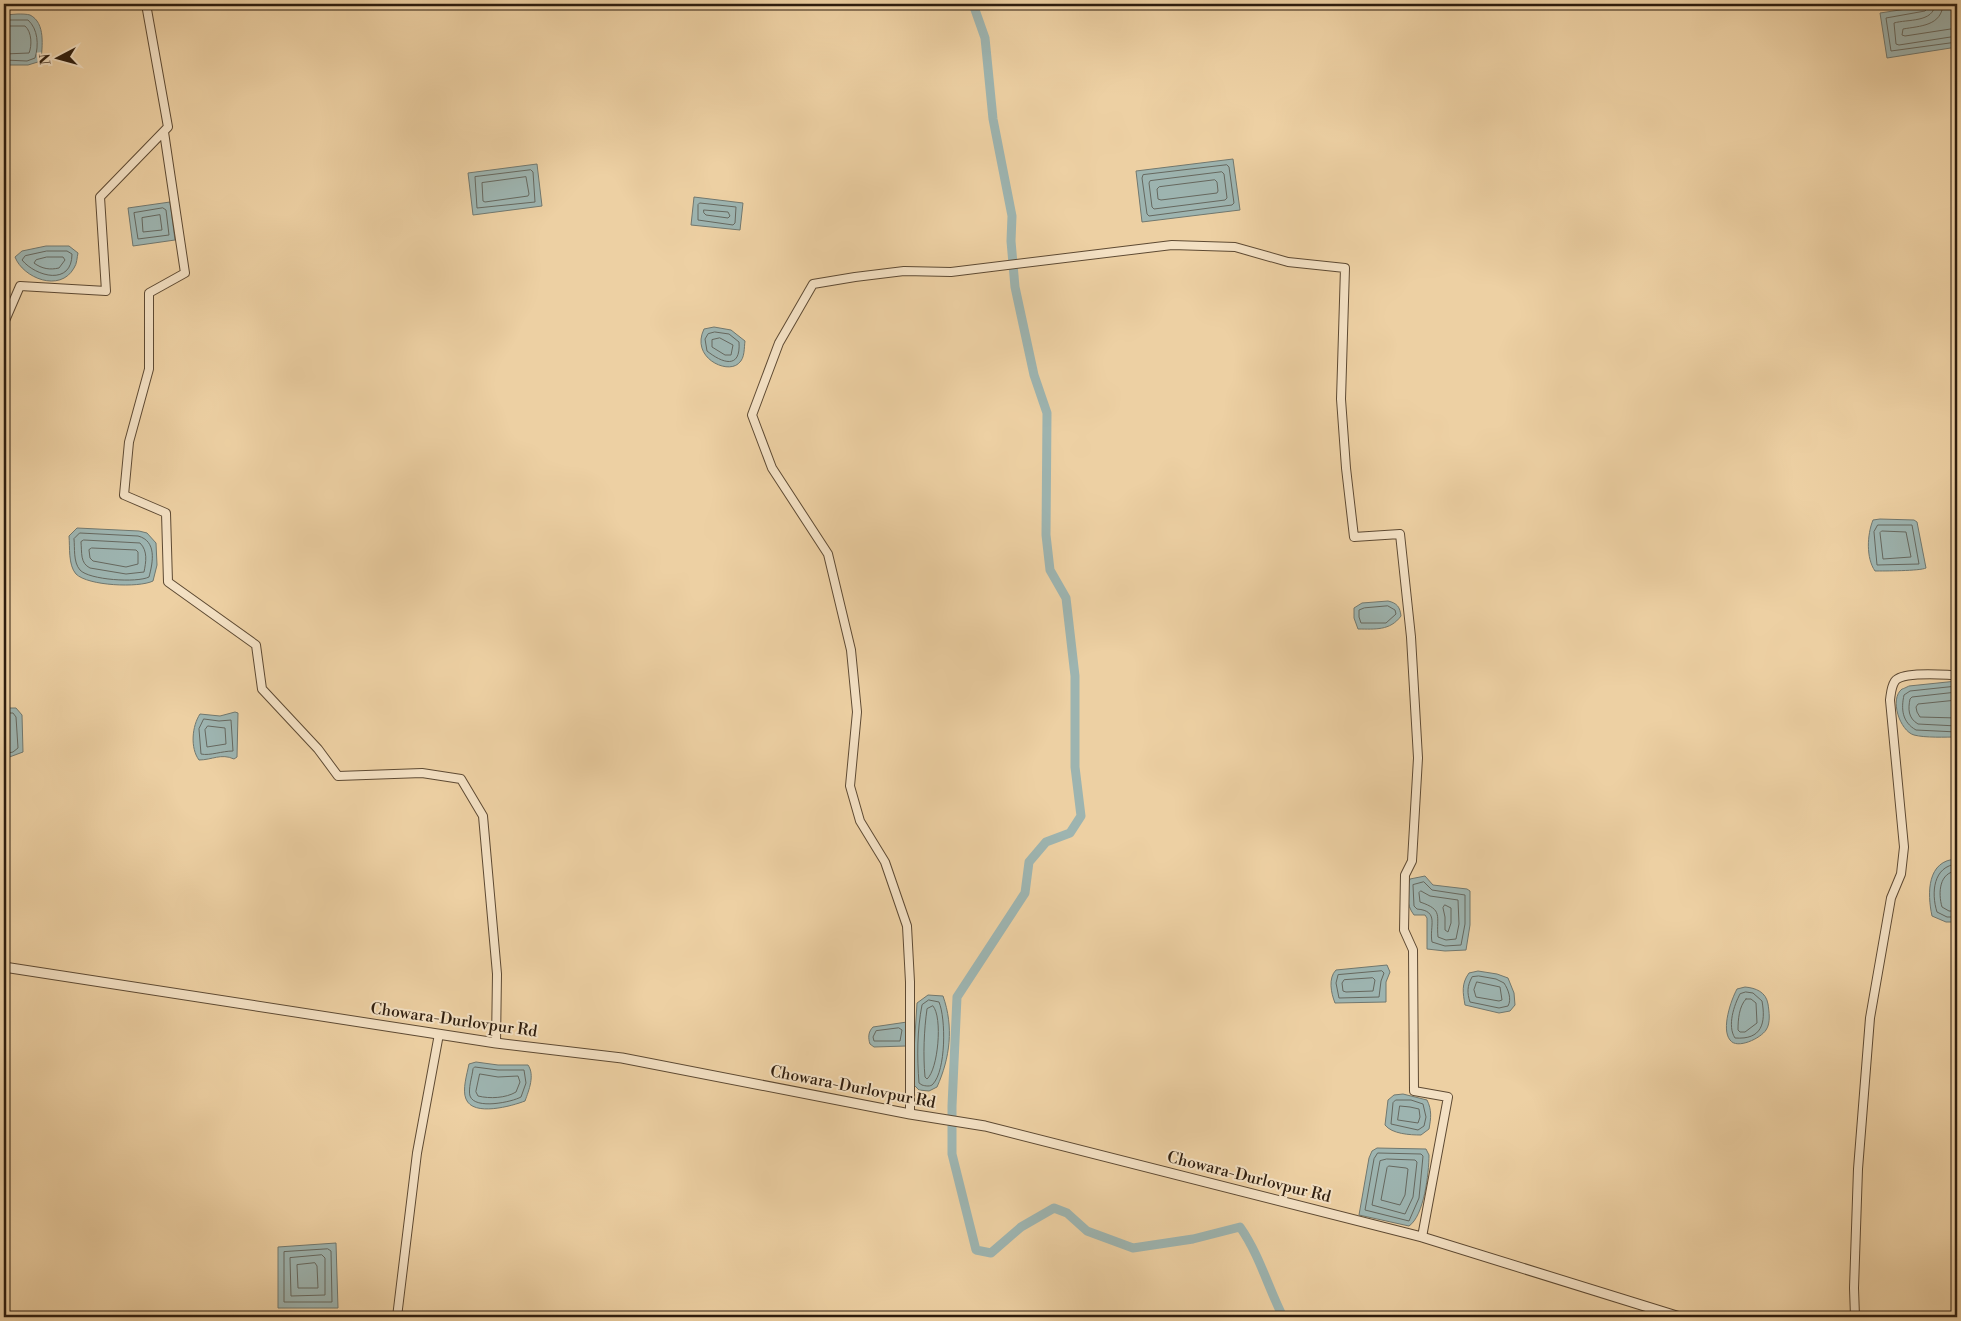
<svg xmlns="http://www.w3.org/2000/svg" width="1961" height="1321" viewBox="0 0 1961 1321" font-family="'Libre Bodoni',serif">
<rect width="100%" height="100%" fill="#edd0a3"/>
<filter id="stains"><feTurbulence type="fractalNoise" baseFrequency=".004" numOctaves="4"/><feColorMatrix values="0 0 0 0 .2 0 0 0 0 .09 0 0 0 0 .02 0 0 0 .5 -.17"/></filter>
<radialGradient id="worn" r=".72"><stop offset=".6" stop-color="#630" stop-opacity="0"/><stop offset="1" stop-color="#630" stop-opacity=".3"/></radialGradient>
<path fill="#9db4b0" stroke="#71786f" d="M 1939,4 L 1956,4 L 1957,47 L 1887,58 L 1880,13 Z
M 18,14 C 21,14 27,14 30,15 C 46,23 42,47 41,61 L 28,65 L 4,65 L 4,15 Z
M 1233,159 L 1240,210 L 1142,222 L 1136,171 Z
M 537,164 L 542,206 L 473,215 L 468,173 Z
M 694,197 L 743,203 L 740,230 L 691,225 Z
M 170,202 L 175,240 L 133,246 L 128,208 Z
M 46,246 L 69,246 L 78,253 C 77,257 77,264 74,268 C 60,293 23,278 15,257 L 22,251 Z
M 714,327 L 731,330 L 745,341 C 744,348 745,358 739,363 C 728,375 690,358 704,329 Z
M 1880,519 L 1914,520 L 1917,522 L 1926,568 C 1920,571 1884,571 1875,571 C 1866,558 1867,535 1873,520 Z
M 77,528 L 139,531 L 147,533 L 156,543 L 157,565 L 153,581 C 139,588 88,586 76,574 C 68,565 70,547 69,536 Z
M 1388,601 C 1397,603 1400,607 1401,616 C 1390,631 1375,629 1358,629 L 1354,618 L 1354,608 L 1362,603 Z
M 1957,681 L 1957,737 C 1946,737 1925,738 1914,735 C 1900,731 1889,699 1902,689 C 1903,689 1909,686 1909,686 Z
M 4,708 L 16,708 L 22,715 L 23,752 L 4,759 Z
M 235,712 L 238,713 L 237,757 L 234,759 C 221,753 212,760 199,760 C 190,748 192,726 200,714 L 220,716 Z
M 1957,859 L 1957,922 L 1946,922 L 1932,916 C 1927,893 1927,860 1957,859 Z
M 1425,876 L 1433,885 L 1467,889 L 1470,891 L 1470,925 L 1466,950 L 1445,951 L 1427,949 L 1427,918 L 1425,915 L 1414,915 C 1406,905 1406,890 1410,879 Z
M 1387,965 L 1390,972 L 1386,982 L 1386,1002 L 1335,1003 C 1331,993 1328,978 1336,970 Z
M 1478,971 L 1497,974 L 1508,978 L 1514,993 L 1515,1005 L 1510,1011 L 1499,1013 L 1465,1005 C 1463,993 1461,984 1469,973 Z
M 1745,987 C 1756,988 1766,992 1768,1004 C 1769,1011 1771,1023 1766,1030 C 1761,1038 1737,1050 1730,1040 C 1721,1029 1731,1000 1737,989 Z
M 928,995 L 943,996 C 954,1027 950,1058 937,1087 L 929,1091 L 919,1090 L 914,1085 L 913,1067 L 917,1003 Z
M 907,1022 L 906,1046 L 874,1047 L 870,1044 C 868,1038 868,1032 873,1027 Z
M 476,1062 L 498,1065 L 528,1065 C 535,1075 529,1090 525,1101 C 512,1106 473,1117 466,1099 C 462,1090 467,1074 469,1064 Z
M 1403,1094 L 1427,1100 C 1432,1110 1431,1118 1429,1129 L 1421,1135 C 1410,1135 1392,1134 1385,1125 L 1388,1100 L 1394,1095 Z
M 1377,1148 L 1426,1149 L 1429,1155 C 1429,1173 1424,1216 1409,1226 L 1359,1215 L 1369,1158 L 1372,1151 Z
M 336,1243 L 338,1308 L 278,1308 L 278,1247 Z
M 835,1312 L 842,1317 L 790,1317 L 809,1313 Z"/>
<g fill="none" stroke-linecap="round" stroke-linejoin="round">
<path stroke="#66685f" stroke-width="1" d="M 1929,4 L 1928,8 L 1925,11 L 1886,18 L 1891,51 L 1957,42
M 1935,4 C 1934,23 1907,19 1894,23 L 1896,44 L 1899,45 L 1957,36
M 1943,4 C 1942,26 1920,26 1903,29 L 1902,35 L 1905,36 L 1957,28
M 4,20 L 28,20 C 38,29 39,45 35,58 L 27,61 L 4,60
M 4,26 L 25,26 C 32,32 32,46 29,53 L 4,54
M 1227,165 L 1229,167 L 1234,203 L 1232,205 L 1149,216 L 1147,214 L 1142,178 L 1143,175 Z
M 531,170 L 533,172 L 535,202 L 477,208 L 475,177 Z
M 1222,172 L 1224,174 L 1227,198 L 1225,200 L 1154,209 L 1152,207 L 1149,183 L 1150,181 Z
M 526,177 L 529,194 L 528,196 L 485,202 L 483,201 L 482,183 Z
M 1215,180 L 1217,182 L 1218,191 L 1217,193 L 1161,200 L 1158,199 L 1157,189 L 1159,187 Z
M 700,203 L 736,207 L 735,223 L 733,225 L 698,220 L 698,205 Z
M 163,208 L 166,210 L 169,235 L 138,239 L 134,213 Z
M 704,210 L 728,212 L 730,216 L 728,218 L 706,215 L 704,213 Z
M 160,215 L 162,230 L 143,232 L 142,218 Z
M 47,251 L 67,251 L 72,254 C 72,286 36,277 22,260 L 25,256 Z
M 47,257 L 63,257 L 65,260 L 59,268 C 50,270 42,269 34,263 L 36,260 Z
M 715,332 L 729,334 L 739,342 C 741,370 722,363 707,351 L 705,339 L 708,334 Z
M 720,338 L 733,345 L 731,355 L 725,355 L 712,347 L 712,340 Z
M 1878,525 L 1912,525 L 1919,564 L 1877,565 L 1874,532 Z
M 1882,531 L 1906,532 L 1911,557 L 1883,559 L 1880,533 Z
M 80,533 L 138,536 C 157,541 153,562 149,577 C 137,583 89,580 80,570 C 73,562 75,548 74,539 Z
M 84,540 L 140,543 C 148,551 146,562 144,572 L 126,574 L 90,568 C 80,563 82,553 81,542 Z
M 92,548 L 136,550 L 138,552 L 138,564 L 126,567 L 93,561 L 90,558 L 89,550 Z
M 1388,606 L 1395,610 L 1396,614 L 1386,623 L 1361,623 L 1359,617 L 1359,610 L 1364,608 Z
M 1957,686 L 1910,691 L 1904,695 C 1901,709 1902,722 1916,730 L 1957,732
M 1957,692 L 1912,697 L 1910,699 C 1908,709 1908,718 1918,724 L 1957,726
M 1957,700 L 1918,704 L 1916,707 L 1917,712 L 1920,717 L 1957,718
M 4,713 L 13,713 L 16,717 L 18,748 L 13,752 L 4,754
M 204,719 L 219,721 L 231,720 L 233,751 C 222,751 210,756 201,754 L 199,729 Z
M 208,726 L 225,728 L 226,744 L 207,747 L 205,730 Z
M 1957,864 C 1933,866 1931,893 1937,912 L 1947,917 L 1957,917
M 1957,871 C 1939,872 1938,893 1942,907 L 1949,911 L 1957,911
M 1424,882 L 1432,890 L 1465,895 L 1465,924 L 1461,945 L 1445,946 L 1432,942 C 1429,926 1440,911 1417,909 L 1414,906 L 1413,885 Z
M 1421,891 L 1430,896 L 1458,900 L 1459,924 L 1456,939 L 1446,940 L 1438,937 C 1436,916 1444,910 1420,902 L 1419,893 Z
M 1445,905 L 1451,908 L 1451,923 L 1448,932 L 1445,930 L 1445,917 L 1443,908 Z
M 1382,971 L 1384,973 L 1381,981 L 1379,997 L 1339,998 L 1336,983 L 1338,975 Z
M 1479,976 L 1496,979 L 1504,983 C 1508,989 1512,999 1508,1006 L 1499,1008 L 1470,1002 C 1467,993 1467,986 1472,977 Z
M 1373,978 L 1375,980 L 1373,991 L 1346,992 L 1343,991 L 1342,983 L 1344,980 Z
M 1477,982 L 1500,987 L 1502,1000 L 1499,1001 L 1476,997 L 1474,990 Z
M 1746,992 L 1753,993 L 1762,1001 C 1766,1023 1762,1040 1735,1038 C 1727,1026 1734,1005 1740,994 Z
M 1746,999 L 1751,999 L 1756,1003 L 1757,1023 L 1745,1032 L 1740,1032 L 1738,1030 C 1738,1020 1739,1006 1746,999 Z
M 929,1000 L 939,1002 C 946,1019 946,1070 933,1084 C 931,1087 925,1086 922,1085 L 919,1083 C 917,1058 917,1030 922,1005 Z
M 933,1006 C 943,1017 938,1070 927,1079 L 925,1077 C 923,1055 924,1030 927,1009 Z
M 899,1028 L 902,1030 L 900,1041 L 874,1041 L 873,1037 L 876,1031 Z
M 475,1067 L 498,1070 L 524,1070 L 526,1083 L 521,1097 C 512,1102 475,1110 470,1096 C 468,1089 472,1077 473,1069 Z
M 480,1074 L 498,1077 L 518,1076 L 520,1082 L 516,1092 C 506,1098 490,1099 478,1096 L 476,1092 Z
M 1396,1100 L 1411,1100 L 1423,1104 L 1426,1117 L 1424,1126 L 1418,1130 L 1391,1124 L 1393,1103 Z
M 1400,1106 L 1410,1107 L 1419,1109 L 1420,1117 L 1418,1123 L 1398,1120 Z
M 1378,1153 L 1421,1154 L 1423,1156 L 1419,1198 L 1409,1221 L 1365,1210 L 1374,1159 Z
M 1387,1159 L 1415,1160 L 1417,1162 L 1413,1197 L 1405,1214 L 1372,1205 L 1380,1161 Z
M 1389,1166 L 1406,1168 L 1408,1169 L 1405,1195 L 1400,1205 L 1381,1200 L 1387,1168 Z
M 328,1249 L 331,1251 L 332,1302 L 284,1302 L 284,1252 Z
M 322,1255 L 325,1258 L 325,1295 L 291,1296 L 290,1258 Z
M 315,1263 L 317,1266 L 318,1288 L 298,1288 L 297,1265 Z"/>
<path stroke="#9db4b0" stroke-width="9" d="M 973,4 L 985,38 L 993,119 L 1012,216 L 1011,241 L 1015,287 L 1034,375 L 1047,413 L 1046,535 L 1050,570 L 1066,598 L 1075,676 L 1075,767 L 1081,816 L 1070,833 L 1046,842 L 1029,862 L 1025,893 L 957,997 L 952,1106 L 952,1154 L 976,1250 L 991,1253 L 1021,1227 L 1054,1208 L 1067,1213 L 1087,1231 L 1133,1248 L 1193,1239 L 1240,1227 C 1259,1254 1268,1287 1283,1317"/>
<g stroke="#5e4a33" stroke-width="10">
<path id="minor" d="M 164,132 L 185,273 L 149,293 L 149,369 L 129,442 L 124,495 L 166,513 L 168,582 L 256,645 L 262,689 L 318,749 L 338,776 L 422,773 L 461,779 L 483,816 L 497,974 L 496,1043
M 4,323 L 20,286 L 106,291 L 100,197 L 168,127 L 146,4
M 910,1114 L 910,982 L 907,926 L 885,862 L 860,821 L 850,786 L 857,712 L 851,650 L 828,554 L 772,468 L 752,415 L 779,343 L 813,284 L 855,277 L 904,271 L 951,272 L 1172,245 L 1235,247 L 1288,262 L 1345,268 L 1341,399 L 1346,468 L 1354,537 L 1400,534 L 1411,637 L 1418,758 L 1412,861 L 1405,875 L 1404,930 L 1413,950 L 1414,1091 L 1448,1097 L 1422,1237
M 397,1317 L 417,1153 L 439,1034
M 1855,1317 L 1854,1288 L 1858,1169 L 1870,1018 L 1891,898 L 1901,874 L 1904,847 L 1890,700 C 1891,693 1891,687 1895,681 C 1903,671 1944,675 1957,675"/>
</g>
<g stroke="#5e4a33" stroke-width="11">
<path id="tertiary" d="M 4,967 L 496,1043 L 622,1058 L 910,1114 L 985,1126 L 1422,1237 L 1680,1317"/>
</g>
<use href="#minor" stroke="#f3e0c3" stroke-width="8"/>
<use href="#tertiary" stroke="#f3e0c3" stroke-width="9"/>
</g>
<g text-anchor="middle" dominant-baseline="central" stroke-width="4" stroke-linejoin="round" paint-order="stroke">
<g font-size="16" fill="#2e1d0e" stroke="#f3e0c3">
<text transform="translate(454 1020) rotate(8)">Chowara-Durlovpur Rd</text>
<text transform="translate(853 1087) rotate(11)">Chowara-Durlovpur Rd</text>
<text transform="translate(1249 1177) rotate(14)">Chowara-Durlovpur Rd</text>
</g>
</g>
<rect width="1961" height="1321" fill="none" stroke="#edd0a3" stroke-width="20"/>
<rect x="5" y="5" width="1951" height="1311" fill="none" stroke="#2e1d0e" stroke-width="2.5"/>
<rect x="10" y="10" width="1941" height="1301" fill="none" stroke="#2e1d0e"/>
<g transform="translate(58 58) rotate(264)" stroke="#f3e0c3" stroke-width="4" paint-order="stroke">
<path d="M0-4L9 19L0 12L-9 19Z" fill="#2e1d0e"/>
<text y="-8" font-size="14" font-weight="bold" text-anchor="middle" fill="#2e1d0e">N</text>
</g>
<rect width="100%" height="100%" filter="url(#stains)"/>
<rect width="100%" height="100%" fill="url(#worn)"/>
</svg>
